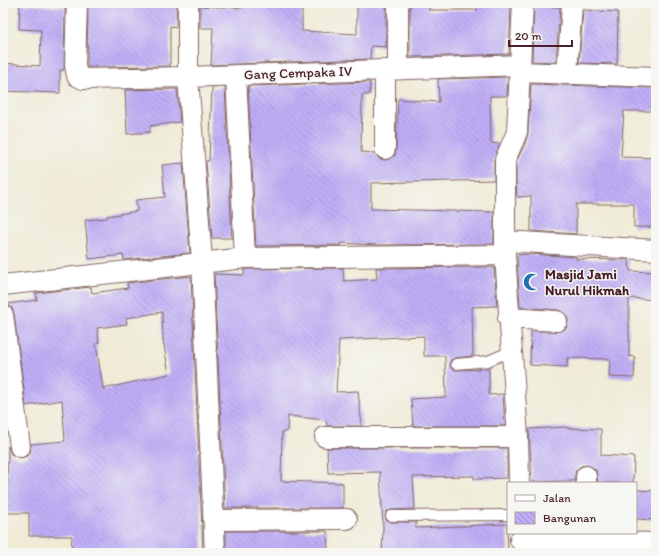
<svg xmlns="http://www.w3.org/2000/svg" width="659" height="556" viewBox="0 0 659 556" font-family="Itim,sans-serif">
<defs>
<pattern id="building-back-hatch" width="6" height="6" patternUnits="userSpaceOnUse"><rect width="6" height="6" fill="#bfaef7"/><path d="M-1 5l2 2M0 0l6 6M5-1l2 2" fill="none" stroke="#9d8dc8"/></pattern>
</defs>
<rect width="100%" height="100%" fill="#f6f6f2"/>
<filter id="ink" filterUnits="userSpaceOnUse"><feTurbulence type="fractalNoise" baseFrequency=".025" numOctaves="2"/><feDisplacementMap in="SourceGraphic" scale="8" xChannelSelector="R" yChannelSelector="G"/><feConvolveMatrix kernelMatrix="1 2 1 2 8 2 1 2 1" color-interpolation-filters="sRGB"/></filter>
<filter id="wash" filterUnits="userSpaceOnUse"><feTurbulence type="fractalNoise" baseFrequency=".012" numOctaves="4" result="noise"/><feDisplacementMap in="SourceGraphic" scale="16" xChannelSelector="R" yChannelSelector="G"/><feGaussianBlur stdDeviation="0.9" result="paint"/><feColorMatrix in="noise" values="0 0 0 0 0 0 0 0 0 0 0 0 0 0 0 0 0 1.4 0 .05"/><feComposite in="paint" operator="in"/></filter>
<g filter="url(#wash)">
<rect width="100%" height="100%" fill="#efebd6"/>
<g id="blocks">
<path fill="url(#building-back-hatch)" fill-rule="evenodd" d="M 88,3 L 174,3 L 176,5 L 176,27 L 170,26 L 170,66 L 87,67 Z
M 243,3 L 302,3 L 302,31 L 357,34 L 357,3 L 386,3 L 386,47 L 371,46 L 370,59 L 211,65 L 213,28 L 200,28 L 200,6 L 243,8 Z
M 410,3 L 429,3 L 429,10 L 477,10 L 476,3 L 511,3 L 509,54 L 410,57 Z
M 534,3 L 550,3 L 550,7 L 560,7 L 556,62 L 532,61 Z
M 20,4 L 65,7 L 64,70 L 60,70 L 60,93 L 3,91 L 3,63 L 40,66 L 41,30 L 19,29 Z
M 583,10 L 618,12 L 617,64 L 579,63 Z
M 508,77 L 507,96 L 490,96 L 491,143 L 500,144 L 494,160 L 494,180 L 371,183 L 371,209 L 494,212 L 494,244 L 376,245 L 341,243 L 342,245 L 256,246 L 248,86 L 370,82 L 369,95 L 362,95 L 361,152 L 375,153 L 379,159 L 385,160 L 395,155 L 396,149 L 398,99 L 439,102 L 438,79 Z
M 531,84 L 656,88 L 656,111 L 624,111 L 621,157 L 656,158 L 656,227 L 634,227 L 634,204 L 576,204 L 576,234 L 531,231 L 531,196 L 517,197 L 516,179 L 516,162 L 525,144 L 528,133 Z
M 225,87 L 232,238 L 212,238 L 206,161 L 209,161 L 212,88 Z
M 177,89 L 180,122 L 150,126 L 150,132 L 127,134 L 125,90 Z
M 183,163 L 190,253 L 124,260 L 123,255 L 89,259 L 85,220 L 107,218 L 107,216 L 137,211 L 136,200 L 165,197 L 162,165 Z
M 531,254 L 576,257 L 576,259 L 629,260 L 630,271 L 656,272 L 656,300 L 629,298 L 629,356 L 635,357 L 634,378 L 609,377 L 610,359 L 567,358 L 567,367 L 530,365 L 531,331 L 562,331 L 567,327 L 568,321 L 567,316 L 558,310 L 520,307 L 517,255 Z
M 494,267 L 497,306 L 472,307 L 473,356 L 455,358 L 450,361 L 450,364 L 451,368 L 456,370 L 489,369 L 489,395 L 503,394 L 505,426 L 413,426 L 411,399 L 446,397 L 445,356 L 424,356 L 424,336 L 339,340 L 336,392 L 358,391 L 362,426 L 327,426 L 326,420 L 288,416 L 287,432 L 282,432 L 281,481 L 343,483 L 343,508 L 225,508 L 214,274 L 244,275 L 244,270 L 246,269 L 343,268 L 344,281 L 377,279 L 376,268 Z
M 191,276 L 203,553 L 71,553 L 72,536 L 29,536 L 29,513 L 7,513 L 8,446 L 11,454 L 21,458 L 27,456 L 30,452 L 31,444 L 65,441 L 62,400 L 26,406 L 14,314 L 12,308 L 7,304 L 37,300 L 36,293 L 91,287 L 92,293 L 128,288 L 127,283 ZM 162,312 L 163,340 L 169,374 L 103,389 L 96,344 L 99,343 L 97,328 L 127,324 L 126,318 Z
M 566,427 L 566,428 L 601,429 L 601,455 L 634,457 L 633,483 L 598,483 L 596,470 L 586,465 L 581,466 L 576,470 L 574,481 L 532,482 L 529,429 Z
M 327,448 L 507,448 L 507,478 L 474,479 L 474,476 L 413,477 L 415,509 L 391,510 L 386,512 L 385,516 L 386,520 L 391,522 L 416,522 L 416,528 L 507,524 L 508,553 L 382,553 L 383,527 L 380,472 L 328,473 Z
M 636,490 L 656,491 L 656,520 L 636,519 Z
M 226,531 L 327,531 L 328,553 L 226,553 Z"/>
</g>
</g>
<g filter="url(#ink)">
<use href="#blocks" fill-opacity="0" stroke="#846667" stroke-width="1"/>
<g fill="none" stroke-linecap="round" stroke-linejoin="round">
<g stroke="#846667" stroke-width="12">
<path id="lane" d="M 456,364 L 488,361 L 511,351
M 391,516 L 508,515"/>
</g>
<g stroke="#846667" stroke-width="22">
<path id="street" d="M 77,3 L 75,65 L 77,76 L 83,79 L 188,77 L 520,65
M 188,3 L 188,77 L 202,261 L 215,553
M 398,3 L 398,69
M 385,70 L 385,149
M 520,72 L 656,77
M 567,73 L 572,5
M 236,75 L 245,258
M 505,241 L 656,250
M 3,285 L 245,258 L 505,255
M 3,315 L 20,447
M 508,318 L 557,321
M 325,437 L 518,437
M 586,476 L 586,483
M 519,483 L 518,437 L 505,255 L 505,160 L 517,132 L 523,3
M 213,520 L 347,519
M 520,540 L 656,543"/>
</g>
<use href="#lane" stroke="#fff" stroke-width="10"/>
<use href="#street" stroke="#fff" stroke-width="20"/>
</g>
</g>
<defs>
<g id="mosque-bare" transform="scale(1.38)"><path d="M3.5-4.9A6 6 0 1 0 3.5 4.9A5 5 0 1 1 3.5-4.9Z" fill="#1f6fb2" stroke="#f6f6f2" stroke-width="2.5" paint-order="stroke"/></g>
</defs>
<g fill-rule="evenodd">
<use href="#mosque-bare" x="532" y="282"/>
</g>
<g text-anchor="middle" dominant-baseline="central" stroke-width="3" stroke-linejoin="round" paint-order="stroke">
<g font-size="14" fill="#4a1f2b" stroke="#f6f6f2">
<text transform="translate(298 73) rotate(-2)">Gang Cempaka IV</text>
</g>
<g font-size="14" font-weight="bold" fill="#4a1f2b" stroke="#f6f6f2" text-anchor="start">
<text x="545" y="274">Masjid Jami<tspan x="545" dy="16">Nurul Hikmah</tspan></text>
</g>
</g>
<rect width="659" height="556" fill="none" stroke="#f6f6f2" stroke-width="16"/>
<rect x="507" y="482" width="130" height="52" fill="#f6f6f2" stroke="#b1a0a2"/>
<rect x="515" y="495" width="20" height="6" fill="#ffffff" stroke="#b1a0a2"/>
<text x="543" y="502" font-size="12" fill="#4a1f2b">Jalan</text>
<rect x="515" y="512" width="20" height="12" fill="url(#building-back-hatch)" stroke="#b1a0a2"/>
<text x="543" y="522" font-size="12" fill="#4a1f2b">Bangunan</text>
<path d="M509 40v6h63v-6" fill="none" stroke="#4a1f2b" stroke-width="2"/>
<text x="515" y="40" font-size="12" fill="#4a1f2b" stroke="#f6f6f2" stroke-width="3" paint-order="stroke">20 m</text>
</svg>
